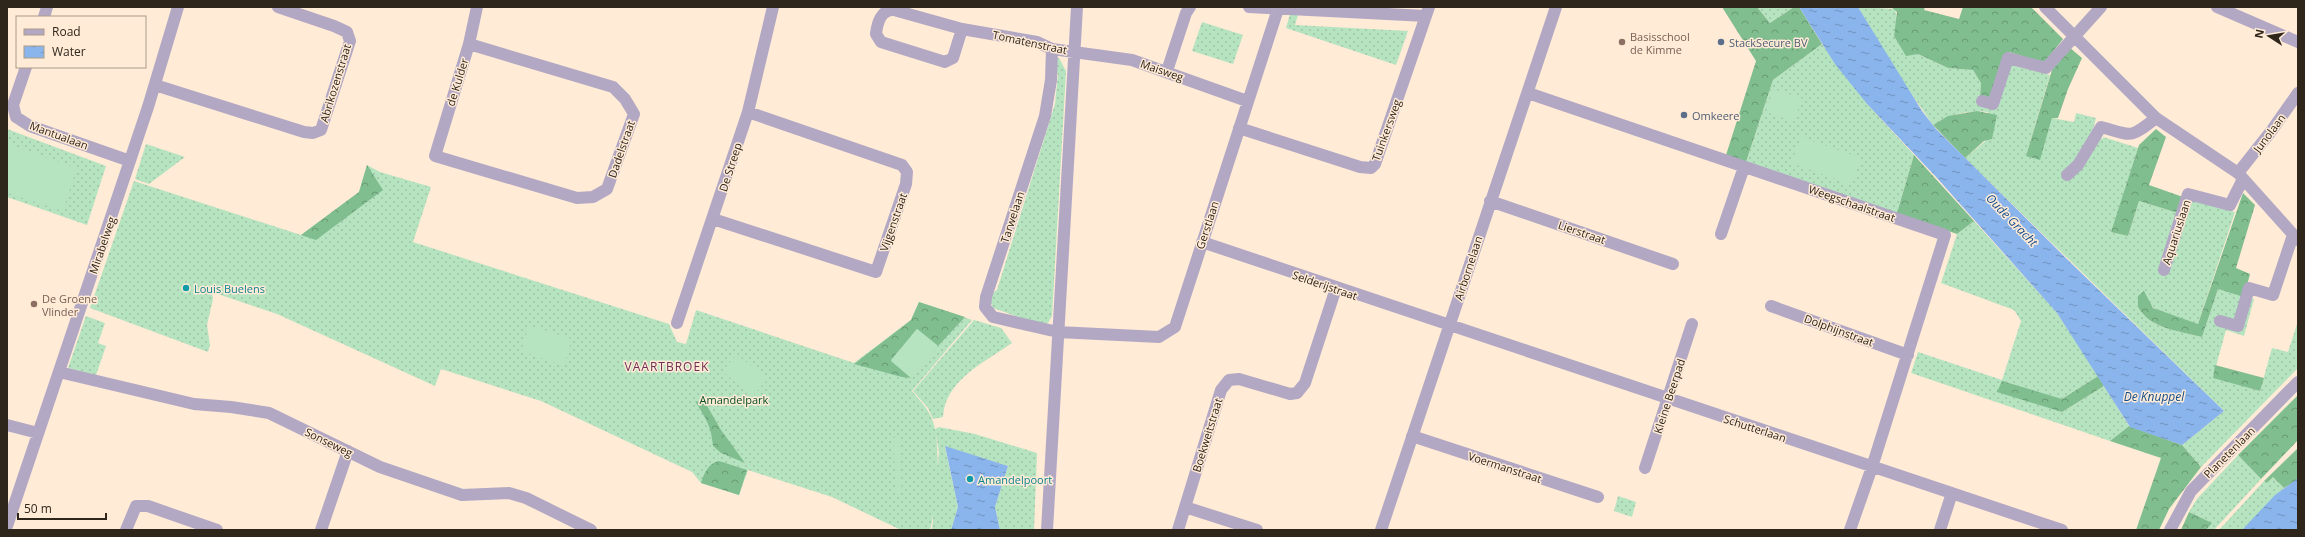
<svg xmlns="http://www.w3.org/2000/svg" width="2305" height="537" viewBox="0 0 2305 537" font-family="'Open Sans',sans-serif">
<defs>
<pattern id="grass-dots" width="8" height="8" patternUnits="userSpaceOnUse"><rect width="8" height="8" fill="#b6e3c0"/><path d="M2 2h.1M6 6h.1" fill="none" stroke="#9dc3a4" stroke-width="1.8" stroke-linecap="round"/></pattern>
<pattern id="forest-crowns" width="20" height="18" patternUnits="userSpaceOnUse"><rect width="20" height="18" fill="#80be8f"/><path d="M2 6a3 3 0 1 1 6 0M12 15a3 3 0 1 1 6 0" fill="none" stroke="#699a74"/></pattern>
<pattern id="water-ripples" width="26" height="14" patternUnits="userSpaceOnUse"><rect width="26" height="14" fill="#8ab5ec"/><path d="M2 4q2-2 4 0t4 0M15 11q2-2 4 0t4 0" fill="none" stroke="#7193be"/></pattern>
</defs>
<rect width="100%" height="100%" fill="#ffebd6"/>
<path fill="url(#grass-dots)" d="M 1757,7 L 1794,7 L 1770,23 Z
M 1858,7 L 1895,9 L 1897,18 L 1894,36 L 1918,54 L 1948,68 L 1973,70 L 1981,83 L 1980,97 L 2005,63 L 2050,75 L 2026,156 L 2052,118 L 2074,122 L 2076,113 L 2096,118 L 2092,134 L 2103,139 L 2103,137 L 2138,148 L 2112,232 L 2128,236 L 2139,201 L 2178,213 L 2183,197 L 2235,212 L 2198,324 C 2180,319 2155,316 2146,298 L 2138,307 C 2150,329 2180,331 2202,337 L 2218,289 L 2254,299 L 2244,336 L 2226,330 L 2213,377 L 2260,391 L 2272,348 L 2288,352 L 2298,321 L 2298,368 L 2201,467 L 2182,445 L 2224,411 L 1965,158 L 1988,139 L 1988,112 C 1968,110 1950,114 1933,125 L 1903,82 Z
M 1290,14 L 1298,15 L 1295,25 L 1408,31 L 1396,65 L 1286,28 Z
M 1202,22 L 1243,35 L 1233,64 L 1192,51 Z
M 1822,44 L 1867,104 L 1914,155 L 1897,213 L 1746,162 L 1773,80 Z
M 1056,58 L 1059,58 L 1066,71 L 1052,316 L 1048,323 L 1039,324 L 993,308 L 990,301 L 991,294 L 997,290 L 1055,104 L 1058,74 L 1056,72 Z
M 7,129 L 106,166 L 87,225 L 7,197 Z
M 146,144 L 185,157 L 149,184 L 135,179 Z
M 367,165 L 380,172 L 431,187 L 413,242 L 669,324 L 677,342 L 686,344 L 696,310 L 854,363 L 911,320 L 919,302 L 972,320 L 912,391 C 919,400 928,408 932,419 C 942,443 937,505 930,530 L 901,530 L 832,497 L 748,470 L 739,495 L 701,483 L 692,472 L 541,401 L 441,369 L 435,386 L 277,314 L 212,292 L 213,299 L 207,325 L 210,345 L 208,352 L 90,308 L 134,181 L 301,235 L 359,192 Z
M 1974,221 L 2057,313 L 2098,376 L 2062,399 L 2057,399 L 2062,412 L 2104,386 L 2129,426 L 2110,441 L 1911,373 L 1918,352 L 2002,380 L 2021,321 L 2014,310 L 1941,283 L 1957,234 Z
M 86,316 L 105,323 L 98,343 L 106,346 L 96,375 L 68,368 Z
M 974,320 L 1001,328 L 1012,343 C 985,362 945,380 943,417 L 933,419 L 928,408 L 913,391 Z
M 939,427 L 975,434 L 1037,453 L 1034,530 L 1000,530 L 995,507 L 1008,466 L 945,447 L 958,507 L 951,530 L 932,530 L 939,452 L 935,429 Z
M 2238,455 L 2261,479 L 2214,530 L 2206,530 L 2211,523 L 2189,512 L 2197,499 Z
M 2273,477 L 2284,488 L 2242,530 L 2219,530 L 2264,481 L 2267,483 Z
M 1618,496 L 1636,502 L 1632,517 L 1614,511 Z"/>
<path fill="url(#forest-crowns)" d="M 1722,7 L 1757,7 L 1770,23 L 1794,7 L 1799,7 L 1822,44 L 1773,80 L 1746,162 L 1726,155 L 1756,61 Z
M 1891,7 L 1925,7 L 1924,10 L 1959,19 L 1963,7 L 2031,7 L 2063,39 L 2044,63 L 2009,52 L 1993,101 L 1980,97 L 1981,83 L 1973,70 L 1948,68 L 1918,54 L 1906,56 L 1894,36 L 1897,12 Z
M 2070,48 L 2082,58 L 2068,89 L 2058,118 L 2052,118 L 2051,121 L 2040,160 L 2026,156 L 2052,70 Z
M 1977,111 L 1997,115 L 1992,139 L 1984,141 L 1965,158 L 1933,125 L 1948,116 Z
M 2156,129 L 2166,137 L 2149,185 L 2183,197 L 2178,213 L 2139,201 L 2128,236 L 2111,232 L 2139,145 Z
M 1914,155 L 1974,221 L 1957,234 L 1897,213 Z
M 367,165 L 383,190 L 316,240 L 301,235 L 359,192 Z
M 2243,193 L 2255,205 L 2236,268 L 2250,274 L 2244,297 L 2218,289 L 2202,337 C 2180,331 2150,329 2138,307 L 2138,296 L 2144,291 L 2153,308 L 2198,324 Z
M 919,302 L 965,317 L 938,346 L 917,329 L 891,360 L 911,378 L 902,377 L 854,364 L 911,320 Z
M 2215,365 L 2264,378 L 2260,391 L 2213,378 Z
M 2098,376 L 2104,386 L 2062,412 L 1997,392 L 2002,381 L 2062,399 Z
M 2298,395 L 2298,440 L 2261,479 L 2238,455 Z
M 695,401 L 706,404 L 721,430 L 745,463 L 721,453 L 713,446 C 711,425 706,419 695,401 Z
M 2129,426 L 2182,445 L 2201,467 L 2169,509 L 2159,530 L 2136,530 L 2161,458 L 2110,441 Z
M 2298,448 L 2298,480 L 2284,488 L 2273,477 L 2267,483 L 2264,481 Z
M 719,461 L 747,470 L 739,495 L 701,483 C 704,474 708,463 719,461 Z
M 2189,512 L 2212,523 L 2206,530 L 2181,530 Z"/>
<path fill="#b6e3c0" d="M 1773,89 L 1802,98 L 1794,122 L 1766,112 Z
M 1801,137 L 1861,158 L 1852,185 L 1791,163 Z
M 7,144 L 77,168 L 63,211 L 7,193 Z
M 529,325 L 572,339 L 564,366 L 521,351 Z
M 917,329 L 938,346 L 911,378 L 891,361 Z
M 737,354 L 767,380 L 752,397 L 722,371 Z
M 893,438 L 899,438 L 902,493 L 896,493 Z"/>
<path fill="url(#water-ripples)" d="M 1799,7 L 1858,7 L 1922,111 L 1936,129 L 2072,264 L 2224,411 L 2182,445 L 2130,427 L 2057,313 L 1937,178 L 1867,104 L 1835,64 Z
M 945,446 L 1008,466 L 995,507 L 1000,530 L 951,530 L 958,507 Z
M 2297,479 L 2298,530 L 2242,530 L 2275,495 Z"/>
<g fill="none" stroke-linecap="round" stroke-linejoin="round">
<path stroke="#b2a8c4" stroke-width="12" d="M 1249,7 L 1426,16
M 2045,7 L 2156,118 L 2238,173 L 2298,240
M 2217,7 L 2298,42
M 44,17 L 47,7
M 962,29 L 953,58 L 945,62 L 881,42 L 876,34 C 877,24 881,9 894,10 L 962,29 L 1037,42 L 1052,49 L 1132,60 L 1247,101
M 469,44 L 613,87 L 625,99 L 634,114 L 607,189 L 593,197 L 577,198 L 435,156 L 469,44 L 477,7
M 1052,49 L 1051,80 L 1045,116 L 986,297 L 985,307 L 993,317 L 1058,332 L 1159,337 L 1175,327 L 1278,9
M 26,67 L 13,105 L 16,117 L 30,126 L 130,161
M 1167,71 L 1186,13 L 1190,7
M 155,85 L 304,132 L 313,133 L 321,130 L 350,41 L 347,32 L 334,26 L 278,7
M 1528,93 L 1945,235 L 1872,467 L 1850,530
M 1982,101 L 1993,104 L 2008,58 L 2046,68 L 2101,7
M 1239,128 L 1360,167 L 1371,168 L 1375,164 L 1429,7
M 2238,173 L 2272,130 L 2298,93
M 2067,175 L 2078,165 L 2101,127 C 2133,136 2129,139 2156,118
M 1490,201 L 1673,264
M 713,219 L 876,272 L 906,184 L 907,172 L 902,165 L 748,112
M 1721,234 L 1744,167
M 1202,242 L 2062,530
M 2164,270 L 2188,194 L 2230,205 L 2243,179
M 1771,306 L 1908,355
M 2220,321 L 2238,326 L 2249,288 L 2273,295 L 2293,235
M 677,323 L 748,112 L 773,7
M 59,372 L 194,404 L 231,407 L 269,413 L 380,467 L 462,495 L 509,493 L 526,498 L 591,530
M 7,425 L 38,433
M 1412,436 L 1598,497
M 1645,468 L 1692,324
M 1185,507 L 1257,530
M 7,526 L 148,107 L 178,7
M 126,530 L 136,506 L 148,506 L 217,530
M 321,530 L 348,451
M 1047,530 L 1077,7
M 1178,530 L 1221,390 L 1229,380 L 1239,379 L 1290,394 L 1297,393 L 1305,383 L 1336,288
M 1381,530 L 1556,7
M 1940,530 L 1952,493
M 2170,530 L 2191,491 L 2298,382"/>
</g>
<g fill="#8d6e63" stroke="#ffebd6" stroke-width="1.5">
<circle cx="1622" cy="42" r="4"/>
<circle cx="34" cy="304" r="4"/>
</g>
<g fill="#5c6f8a" stroke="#ffebd6" stroke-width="1.5">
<circle cx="1721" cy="42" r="4"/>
<circle cx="1684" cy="115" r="4"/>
</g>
<g fill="#0f9aa8" stroke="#ffebd6" stroke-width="1.5">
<circle cx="186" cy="288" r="4"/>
<circle cx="970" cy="479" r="4"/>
</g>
<g text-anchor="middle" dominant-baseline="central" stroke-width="3" stroke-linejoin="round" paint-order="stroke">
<g font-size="11" fill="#785e54" stroke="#ffebd6" text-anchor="start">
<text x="1630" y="36">Basisschool<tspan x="1630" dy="13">de Kimme</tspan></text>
<text x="42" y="298">De Groene<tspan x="42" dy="13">Vlinder</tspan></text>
</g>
<g font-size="11" fill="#2e251b" stroke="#ffebd6">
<text transform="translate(1030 42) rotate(12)">Tomatenstraat</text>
<text transform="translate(1162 70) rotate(19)">Maisweg</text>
<text transform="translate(457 82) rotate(-73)">de Kulder</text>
<text transform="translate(335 83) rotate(-73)">Abrikozenstraat</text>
<text transform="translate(1386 130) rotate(-70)">Tuinkersweg</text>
<text transform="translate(2269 133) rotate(-53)">Junolaan</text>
<text transform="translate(59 135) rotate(20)">Mantualaan</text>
<text transform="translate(621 149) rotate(-71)">Dadelstraat</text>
<text transform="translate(730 167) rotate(-72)">De Streep</text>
<text transform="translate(1852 203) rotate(19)">Weegschaalstraat</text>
<text transform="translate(1012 217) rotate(-72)">Tarwelaan</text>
<text transform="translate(893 222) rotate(-71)">Vijgenstraat</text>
<text transform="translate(1207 225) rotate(-72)">Gerstlaan</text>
<text transform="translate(1582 232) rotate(19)">Lierstraat</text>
<text transform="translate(2176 232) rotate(-72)">Aquariuslaan</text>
<text transform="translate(102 245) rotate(-71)">Mirabelweg</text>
<text transform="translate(1468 268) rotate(-72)">Airbornelaan</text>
<text transform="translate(1325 285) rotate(19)">Selderijstraat</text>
<text transform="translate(1839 330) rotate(20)">Dolphijnstraat</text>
<text transform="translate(1669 396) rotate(-72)">Kleine Beerpad</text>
<text transform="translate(1755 428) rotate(18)">Schutterlaan</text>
<text transform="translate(1207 435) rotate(-73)">Boekweitstraat</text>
<text transform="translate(329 442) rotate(26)">Sonseweg</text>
<text transform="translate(2229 452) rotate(-45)">Planetenlaan</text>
<text transform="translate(1505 467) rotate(18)">Voermanstraat</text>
</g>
<g font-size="11" fill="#4e5e75" stroke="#ffebd6" text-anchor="start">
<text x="1729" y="42">StackSecure BV</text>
<text x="1692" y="115">Omkeere</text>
</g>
<g font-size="11" fill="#0d838f" stroke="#ffebd6" text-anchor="start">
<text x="194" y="288">Louis Buelens</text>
<text x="978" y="479">Amandelpoort</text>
</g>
<g font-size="11" fill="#034f24" stroke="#ffebd6">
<text x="734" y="399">Amandelpark</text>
</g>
<g font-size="12" font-style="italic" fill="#114b8c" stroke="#ffebd6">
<text transform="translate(2012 220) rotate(46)">Oude Gracht</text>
<text x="2154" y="396">De Knuppel</text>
</g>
<g font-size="12" letter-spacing="1" fill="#6d2f54" stroke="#ffebd6">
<text x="667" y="366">VAARTBROEK</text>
</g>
</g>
<rect width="2305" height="537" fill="none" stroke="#2e251b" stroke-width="16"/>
<rect x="16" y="16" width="130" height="52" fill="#ffebd6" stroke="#ab9c8b"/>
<rect x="24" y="29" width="20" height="6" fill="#b2a8c4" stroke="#ab9c8b"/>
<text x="52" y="36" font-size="12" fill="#2e251b">Road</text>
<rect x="24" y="46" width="20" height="12" fill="url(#water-ripples)" stroke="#ab9c8b"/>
<text x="52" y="56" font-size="12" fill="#2e251b">Water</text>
<g transform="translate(2269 36) rotate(282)" stroke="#ffebd6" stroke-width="3" paint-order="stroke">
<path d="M0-3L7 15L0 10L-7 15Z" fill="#2e251b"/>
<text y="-6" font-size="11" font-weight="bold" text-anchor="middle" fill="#2e251b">N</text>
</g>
<path d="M18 513v6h88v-6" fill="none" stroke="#2e251b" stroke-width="2"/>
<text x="24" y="513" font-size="12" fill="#2e251b" stroke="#ffebd6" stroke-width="3" paint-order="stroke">50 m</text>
</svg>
